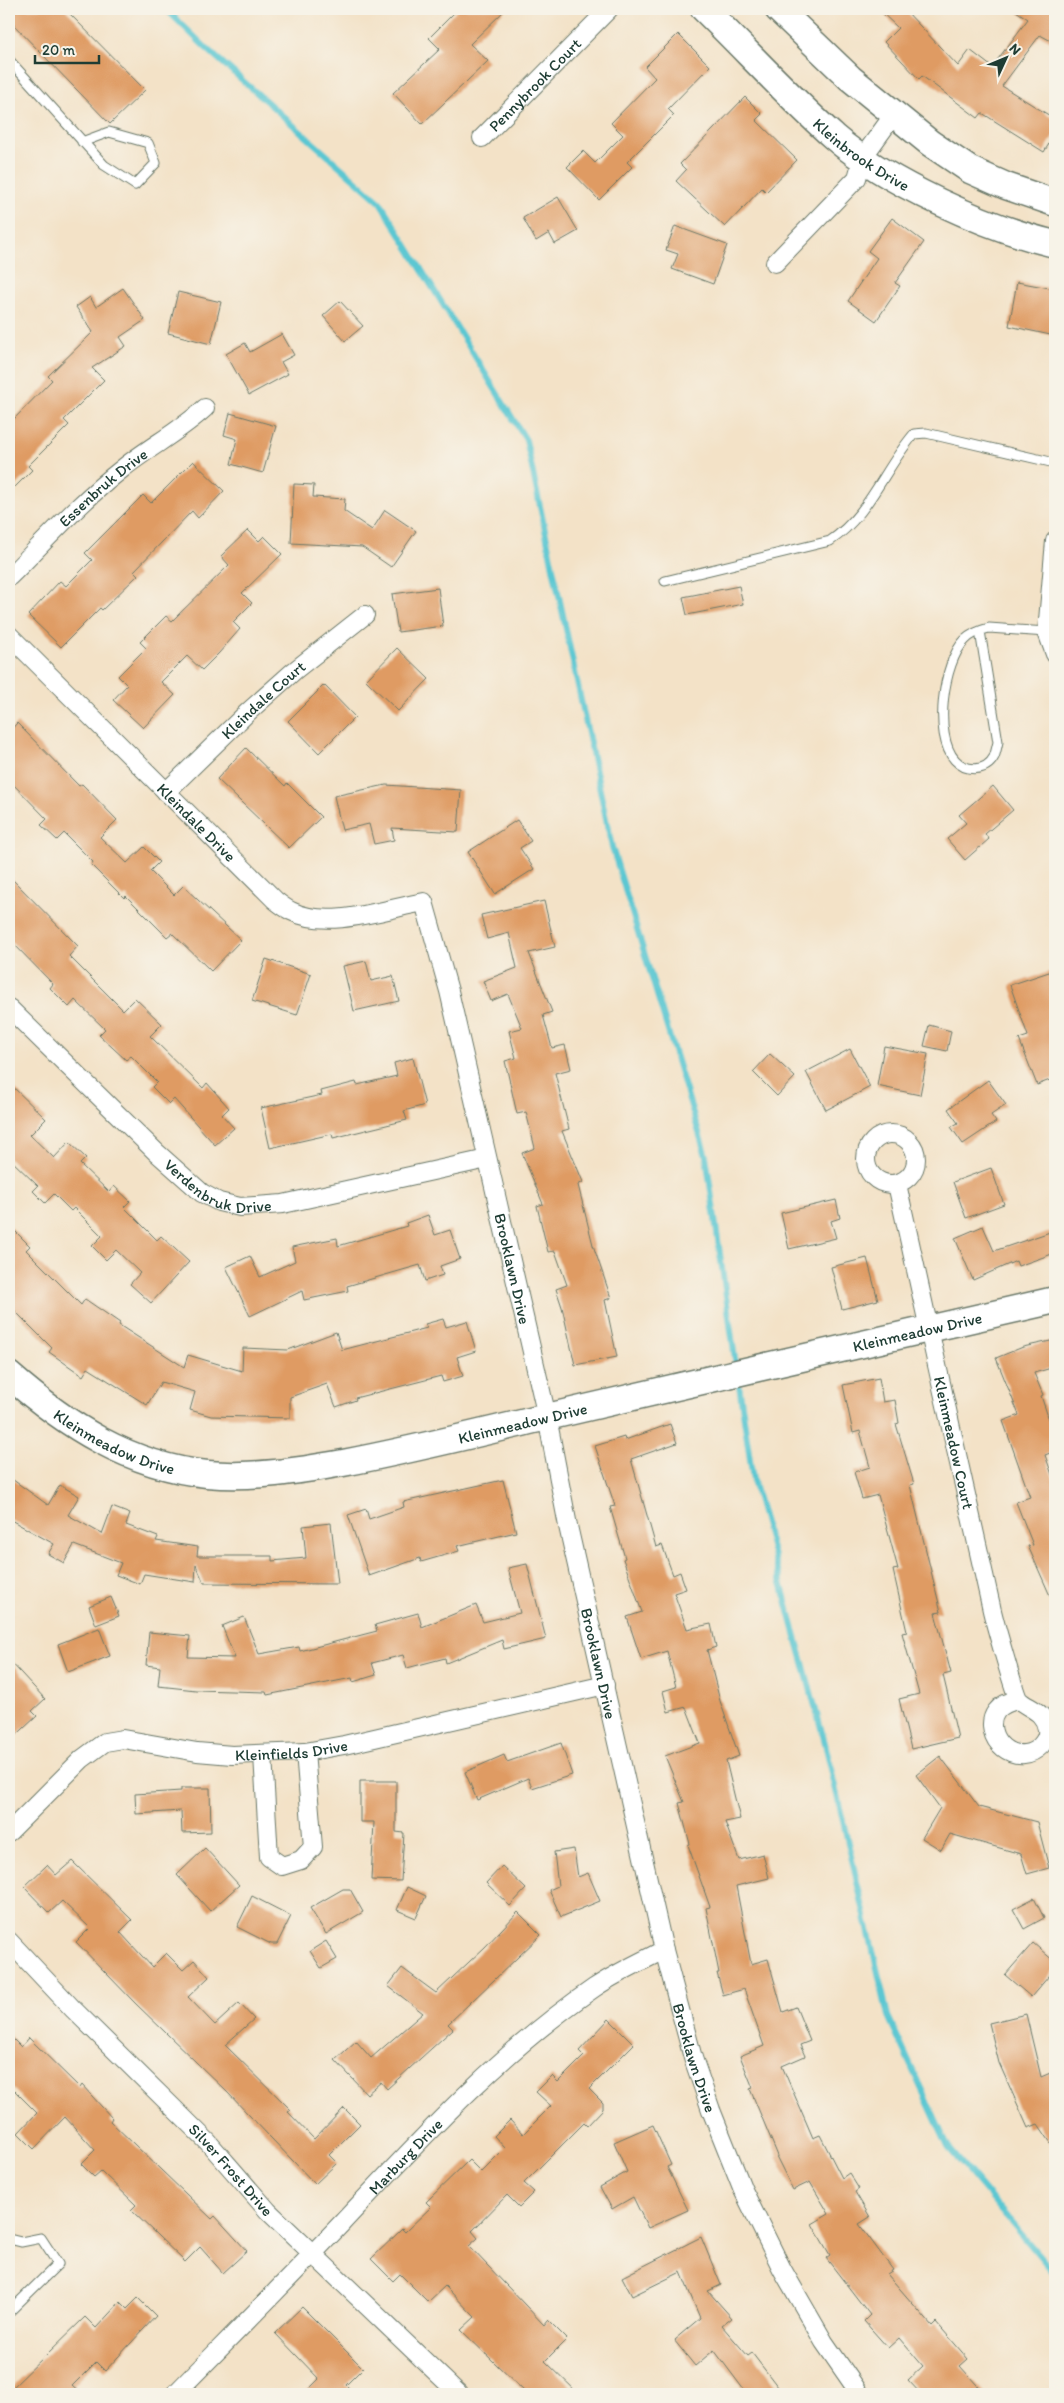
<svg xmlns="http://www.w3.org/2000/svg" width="1064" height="2403" viewBox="0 0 1064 2403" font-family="Itim,sans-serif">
<rect width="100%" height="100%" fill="#f7f3e8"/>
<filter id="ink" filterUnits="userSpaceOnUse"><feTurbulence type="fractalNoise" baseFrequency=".02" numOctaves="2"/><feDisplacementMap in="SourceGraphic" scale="10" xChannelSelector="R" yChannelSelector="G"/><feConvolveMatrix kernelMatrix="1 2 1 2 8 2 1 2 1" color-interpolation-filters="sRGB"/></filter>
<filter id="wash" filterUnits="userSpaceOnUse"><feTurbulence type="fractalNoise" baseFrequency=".0096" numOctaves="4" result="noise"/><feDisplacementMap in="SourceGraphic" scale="20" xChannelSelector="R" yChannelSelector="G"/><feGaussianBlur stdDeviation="1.12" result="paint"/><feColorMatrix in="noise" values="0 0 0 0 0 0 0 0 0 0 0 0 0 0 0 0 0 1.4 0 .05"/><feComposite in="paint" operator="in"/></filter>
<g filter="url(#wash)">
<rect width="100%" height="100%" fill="#f3e2c7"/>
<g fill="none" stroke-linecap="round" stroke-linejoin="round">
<path stroke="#5bc7d2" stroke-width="6" d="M 166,9 L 206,48 L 380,202 L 526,440 L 612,847 L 706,1156 L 736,1366
M 738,1378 L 753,1480 L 825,1743 L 888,2016 L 948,2147 L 1055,2274"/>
</g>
<g id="blocks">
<path fill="#df9b64" d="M 9,9 L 65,9 L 145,90 L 110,124 L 9,20 Z
M 458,9 L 506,9 L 470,44 L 488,61 L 422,124 L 393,93 L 440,49 L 429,38 Z
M 878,9 L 904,9 L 958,66 L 970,50 L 992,67 L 1028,19 L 1013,9 L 1055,9 L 1055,43 L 1040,35 L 1002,86 L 1055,119 L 1055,134 L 1044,152 L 982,113 L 978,118 L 922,76 L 919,79 L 884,42 L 898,28 Z
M 678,34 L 710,66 L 668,109 L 674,115 L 627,162 L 632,167 L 599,200 L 567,167 L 583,151 L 595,163 L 623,135 L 611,123 L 655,78 L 645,67 Z
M 745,97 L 762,114 L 756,120 L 797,160 L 766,192 L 762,188 L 725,227 L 676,181 L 686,170 L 680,164 Z
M 558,197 L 578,231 L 555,244 L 549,233 L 536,241 L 523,218 Z
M 892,218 L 924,242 L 895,283 L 900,286 L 876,321 L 848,301 L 877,258 L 868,251 Z
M 675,226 L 727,245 L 713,284 L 672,269 L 678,254 L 666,250 Z
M 1017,282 L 1055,289 L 1055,336 L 1009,326 Z
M 123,288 L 145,320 L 120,337 L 126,346 L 92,368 L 104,380 L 64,420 L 69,425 L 28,466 L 32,470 L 9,493 L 9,424 L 52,380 L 48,376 L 93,332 L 76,307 L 90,297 L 96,307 Z
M 178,292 L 221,302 L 211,344 L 168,333 Z
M 340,301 L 363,326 L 345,341 L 323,316 Z
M 282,334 L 294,355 L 281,362 L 288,374 L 249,395 L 226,354 L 245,343 L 250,352 Z
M 230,413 L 276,426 L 263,473 L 231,464 L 237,439 L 224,435 Z
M 193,461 L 224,491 L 198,518 L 192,511 L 134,571 L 138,575 L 102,610 L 100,608 L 61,647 L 28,615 L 60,581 L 66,586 L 92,560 L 85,553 L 143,495 L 151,503 Z
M 294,484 L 314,485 L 313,497 L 345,499 L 344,511 L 372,530 L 385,510 L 416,531 L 391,567 L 362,547 L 291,543 Z
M 248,530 L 259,541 L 264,536 L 282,554 L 242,593 L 252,603 L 233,622 L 240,629 L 219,653 L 202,670 L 187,656 L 161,682 L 175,695 L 143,728 L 113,700 L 127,685 L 118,676 L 146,648 L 140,642 L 166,616 L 172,621 L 229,565 L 221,556 Z
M 739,586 L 743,604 L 687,615 L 683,597 Z
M 438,588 L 443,626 L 398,632 L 392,594 Z
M 397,648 L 429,679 L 398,711 L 366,680 Z
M 324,685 L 355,717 L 319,753 L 288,721 Z
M 17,723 L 79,786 L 82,784 L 117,820 L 100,837 L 127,863 L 144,847 L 159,862 L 150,871 L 174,895 L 183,886 L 241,940 L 211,971 L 172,933 L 167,937 L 126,896 L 124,898 L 91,865 L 93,862 L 64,833 L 57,840 L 41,825 L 47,819 L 9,780 L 9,732 Z
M 246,748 L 285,786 L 287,783 L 321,817 L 289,848 L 217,779 Z
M 386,785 L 461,790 L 458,832 L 392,828 L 394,840 L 374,844 L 369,824 L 342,830 L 334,796 Z
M 993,786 L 1013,810 L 985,834 L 989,839 L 965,860 L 947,839 L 966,823 L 959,815 Z
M 517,820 L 531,841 L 520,848 L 534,869 L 495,894 L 468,852 Z
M 9,876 L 78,946 L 69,956 L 123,1010 L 135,998 L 162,1024 L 150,1036 L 203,1088 L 207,1083 L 229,1108 L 222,1115 L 234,1128 L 215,1145 L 174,1099 L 169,1104 L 152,1087 L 157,1082 L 131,1056 L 126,1060 L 99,1035 L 105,1029 L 75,1000 L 69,1007 L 50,988 L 53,984 L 9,939 Z
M 544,901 L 555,947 L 529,953 L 552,1012 L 543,1015 L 552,1048 L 565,1045 L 571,1069 L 555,1073 L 569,1129 L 562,1131 L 583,1182 L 578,1185 L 593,1245 L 611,1298 L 605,1300 L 617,1357 L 575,1365 L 562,1307 L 556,1289 L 567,1285 L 555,1251 L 548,1252 L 537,1206 L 543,1204 L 522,1153 L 535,1148 L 526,1112 L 517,1114 L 505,1061 L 516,1058 L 509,1031 L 522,1028 L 508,994 L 491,1001 L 483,981 L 517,968 L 509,933 L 487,939 L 481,915 Z
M 266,959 L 311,974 L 297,1015 L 252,1001 Z
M 366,961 L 371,981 L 393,976 L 399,1001 L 354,1011 L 343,966 Z
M 1055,970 L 1055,1078 L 1037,1085 L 1019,1039 L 1028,1036 L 1010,985 Z
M 929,1025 L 951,1031 L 947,1051 L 924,1046 Z
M 884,1046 L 928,1054 L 920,1095 L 877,1086 Z
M 850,1049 L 870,1087 L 826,1110 L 806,1072 Z
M 770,1054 L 795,1077 L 777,1096 L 753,1072 Z
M 413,1058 L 425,1105 L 404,1111 L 407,1120 L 333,1138 L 332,1134 L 270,1148 L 261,1108 L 322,1095 L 321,1091 L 356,1082 L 357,1085 L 397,1076 L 394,1063 Z
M 988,1080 L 1006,1105 L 991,1115 L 996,1122 L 963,1144 L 951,1127 L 958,1123 L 948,1109 Z
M 9,1083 L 46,1119 L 30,1135 L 54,1158 L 69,1142 L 86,1158 L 80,1164 L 109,1192 L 114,1186 L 130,1201 L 124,1207 L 157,1240 L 161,1236 L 189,1262 L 151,1303 L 130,1284 L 140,1273 L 116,1250 L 106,1260 L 92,1246 L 102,1236 L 74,1208 L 71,1211 L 54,1194 L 45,1203 L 33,1191 L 38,1186 L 9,1158 Z
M 991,1168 L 1004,1204 L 966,1218 L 953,1182 Z
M 836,1200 L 840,1218 L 831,1221 L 836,1238 L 789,1249 L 781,1213 Z
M 428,1215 L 435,1235 L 450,1230 L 460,1259 L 440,1266 L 443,1275 L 425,1281 L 420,1265 L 347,1286 L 348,1291 L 304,1300 L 302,1291 L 250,1316 L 226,1267 L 250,1256 L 260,1277 L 295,1261 L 292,1247 L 337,1238 L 338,1246 L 407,1226 L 406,1223 Z
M 9,1225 L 30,1246 L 26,1250 L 81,1305 L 85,1299 L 120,1323 L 119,1325 L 184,1367 L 188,1355 L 242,1371 L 243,1348 L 288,1350 L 336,1332 L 342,1350 L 427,1328 L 425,1324 L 443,1319 L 446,1327 L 467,1321 L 476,1351 L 457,1357 L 463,1376 L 443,1382 L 441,1376 L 355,1398 L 356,1400 L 336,1407 L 327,1384 L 290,1397 L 290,1418 L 211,1416 L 190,1410 L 195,1392 L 161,1382 L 147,1405 L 88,1368 L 83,1376 L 49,1352 L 52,1348 L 9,1305 Z
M 983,1226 L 994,1251 L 1053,1231 L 1055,1235 L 1055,1253 L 1018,1266 L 1016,1261 L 973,1280 L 955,1238 Z
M 867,1258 L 878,1300 L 842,1309 L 831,1267 Z
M 1055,1340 L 1055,1367 L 1034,1373 L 1043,1395 L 1041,1396 L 1055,1437 L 1055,1451 L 1045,1455 L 1055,1483 L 1055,1607 L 1028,1546 L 1033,1545 L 1016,1502 L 1030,1497 L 1003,1421 L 1019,1415 L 996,1358 L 1023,1347 Z
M 879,1378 L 883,1402 L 895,1400 L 899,1423 L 896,1424 L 914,1484 L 910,1485 L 941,1612 L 935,1613 L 951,1673 L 943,1675 L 958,1738 L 911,1749 L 899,1699 L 919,1694 L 902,1633 L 907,1632 L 893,1570 L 898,1569 L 878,1495 L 862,1499 L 854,1472 L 870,1467 L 860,1431 L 853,1433 L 843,1385 Z
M 670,1424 L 677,1443 L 631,1459 L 656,1547 L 662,1545 L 673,1575 L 680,1572 L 686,1589 L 674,1593 L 687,1629 L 711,1624 L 716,1647 L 707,1650 L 720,1701 L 739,1756 L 726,1761 L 740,1819 L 725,1822 L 739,1860 L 763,1854 L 769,1878 L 736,1886 L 751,1964 L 768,1959 L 783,2012 L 796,2007 L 810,2041 L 800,2045 L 805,2056 L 782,2066 L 813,2138 L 820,2135 L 842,2178 L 849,2173 L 859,2189 L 855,2192 L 870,2217 L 859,2224 L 893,2270 L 887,2274 L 932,2326 L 936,2322 L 968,2359 L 960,2366 L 985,2394 L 921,2394 L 908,2380 L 923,2366 L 899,2338 L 888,2348 L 864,2321 L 870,2315 L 826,2258 L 830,2255 L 812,2224 L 829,2214 L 810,2182 L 793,2190 L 776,2156 L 778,2156 L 750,2089 L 753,2088 L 740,2056 L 764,2046 L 744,1989 L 723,1995 L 717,1973 L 719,1973 L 706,1908 L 710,1907 L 688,1845 L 690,1844 L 679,1803 L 684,1802 L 665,1756 L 700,1743 L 686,1707 L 668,1712 L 663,1691 L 676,1687 L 667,1651 L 641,1659 L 627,1617 L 642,1612 L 623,1559 L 625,1558 L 610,1507 L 615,1506 L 595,1446 L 624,1437 L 625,1440 Z
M 9,1477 L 48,1505 L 60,1485 L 79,1496 L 68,1515 L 102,1534 L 112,1507 L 130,1514 L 126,1525 L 158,1537 L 156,1541 L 198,1547 L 197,1556 L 272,1556 L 272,1561 L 306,1558 L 303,1526 L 331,1523 L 338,1584 L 204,1583 L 196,1565 L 195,1582 L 144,1574 L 140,1584 L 116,1575 L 121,1563 L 74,1545 L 64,1563 L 48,1554 L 54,1544 L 9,1519 Z
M 503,1480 L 516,1532 L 457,1546 L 459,1551 L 421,1562 L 420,1558 L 369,1576 L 348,1515 L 366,1509 L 369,1519 L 404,1507 L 403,1502 Z
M 527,1564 L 546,1639 L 504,1649 L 502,1640 L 446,1663 L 445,1658 L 407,1668 L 403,1655 L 372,1663 L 376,1675 L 353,1682 L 352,1678 L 267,1695 L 266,1692 L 196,1690 L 158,1686 L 160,1667 L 146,1665 L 149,1632 L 190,1636 L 188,1657 L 235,1658 L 222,1626 L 244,1617 L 259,1654 L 299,1647 L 300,1651 L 377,1631 L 375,1625 L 418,1613 L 422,1627 L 476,1605 L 483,1622 L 520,1613 L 508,1568 Z
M 111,1597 L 119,1616 L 96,1625 L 89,1606 Z
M 99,1628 L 110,1656 L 68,1672 L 58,1644 Z
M 9,1660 L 45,1699 L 32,1711 L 37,1716 L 9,1742 Z
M 561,1743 L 572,1775 L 532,1788 L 528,1778 L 477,1800 L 465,1772 L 504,1755 L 507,1762 Z
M 940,1756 L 979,1807 L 1037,1822 L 1049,1868 L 1027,1874 L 1021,1854 L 950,1834 L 941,1850 L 922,1838 L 940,1808 L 916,1775 Z
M 360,1781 L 396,1781 L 396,1832 L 404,1833 L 401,1881 L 371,1880 L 374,1822 L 360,1822 Z
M 181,1788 L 210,1788 L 211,1832 L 182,1833 L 181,1811 L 136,1814 L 135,1794 L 181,1791 Z
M 205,1848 L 239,1885 L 210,1911 L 177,1875 Z
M 574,1849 L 578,1877 L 588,1873 L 600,1901 L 561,1917 L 549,1890 L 558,1886 L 554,1852 Z
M 72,1861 L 132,1920 L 120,1932 L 152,1967 L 166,1953 L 183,1970 L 194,1960 L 209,1977 L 188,1997 L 215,2025 L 239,2003 L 254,2019 L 225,2045 L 291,2110 L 288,2112 L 314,2139 L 344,2108 L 360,2124 L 329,2155 L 337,2163 L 315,2184 L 227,2092 L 135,2003 L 76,1942 L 90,1928 L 62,1901 L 49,1913 L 24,1887 L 47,1865 L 56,1875 Z
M 502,1866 L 526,1889 L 510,1906 L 486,1883 Z
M 407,1887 L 426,1896 L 416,1918 L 397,1910 Z
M 343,1889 L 350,1889 L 363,1912 L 326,1934 L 310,1908 Z
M 252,1896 L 291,1916 L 277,1944 L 271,1944 L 237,1927 Z
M 1034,1898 L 1044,1918 L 1024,1929 L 1013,1909 Z
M 518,1912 L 541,1935 L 448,2024 L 453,2029 L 421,2058 L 387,2089 L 381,2082 L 367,2094 L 335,2060 L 356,2041 L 371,2058 L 423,2013 L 388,1986 L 402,1968 L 436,1993 L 485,1947 Z
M 326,1941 L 337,1959 L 321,1968 L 310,1951 Z
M 1033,1943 L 1055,1962 L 1055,1969 L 1031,1997 L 1005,1975 Z
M 1026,2014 L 1041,2077 L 1055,2071 L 1055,2149 L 1038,2124 L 1028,2128 L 999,2063 L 989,2023 Z
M 609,2019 L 634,2044 L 589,2089 L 603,2103 L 603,2109 L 587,2126 L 584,2123 L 524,2183 L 534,2192 L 519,2207 L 507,2195 L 472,2231 L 478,2238 L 469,2246 L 544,2325 L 548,2320 L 567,2339 L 545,2361 L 579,2394 L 527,2394 L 461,2330 L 475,2317 L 445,2286 L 428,2302 L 400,2274 L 393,2281 L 371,2259 L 402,2229 L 405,2232 L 431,2207 L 426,2202 L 469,2160 L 481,2172 L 505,2148 L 494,2136 L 510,2120 L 523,2134 L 551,2106 L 536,2092 L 552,2076 L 558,2082 L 584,2056 L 579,2051 Z
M 9,2035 L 21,2047 L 29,2038 L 80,2088 L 82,2085 L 112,2118 L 110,2121 L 212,2219 L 215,2216 L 247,2251 L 223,2273 L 200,2247 L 185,2262 L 131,2210 L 136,2205 L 101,2171 L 94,2177 L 81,2164 L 95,2150 L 65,2117 L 34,2149 L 18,2133 L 37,2113 L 9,2085 Z
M 653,2125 L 671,2165 L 667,2167 L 688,2210 L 648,2228 L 633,2197 L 612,2209 L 600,2187 L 627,2172 L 614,2142 Z
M 701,2237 L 721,2285 L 708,2291 L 732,2318 L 722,2326 L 748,2356 L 752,2353 L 778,2387 L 768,2394 L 747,2394 L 714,2350 L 695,2366 L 674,2340 L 700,2318 L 681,2272 L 632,2296 L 622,2277 Z
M 138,2298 L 156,2316 L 105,2371 L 96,2362 L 72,2386 L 81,2394 L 9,2394 L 9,2391 L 85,2317 L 96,2328 L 120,2302 L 127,2309 Z
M 302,2307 L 363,2368 L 346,2385 L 355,2394 L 304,2394 L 319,2379 L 275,2333 Z"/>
</g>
</g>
<g filter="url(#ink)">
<use href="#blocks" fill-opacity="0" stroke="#697767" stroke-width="1"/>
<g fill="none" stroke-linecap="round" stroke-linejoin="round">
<g stroke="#697767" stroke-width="11">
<path id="lane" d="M 9,60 L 104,165 L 135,185 L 156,163 L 148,143 L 109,132 L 82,142
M 665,581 L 830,541 C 869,515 884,469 914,434 L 926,433 L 1055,463
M 980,631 L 998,742 C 997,746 996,752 994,757 C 986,772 966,772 955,760 C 933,736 943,662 965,640 C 971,634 981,630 989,628 L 1047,632
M 9,2239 L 21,2242 L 41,2238 L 58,2264 L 9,2312"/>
</g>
<g stroke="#697767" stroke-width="20">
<g id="street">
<path id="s1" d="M 482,138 L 609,9"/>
<path d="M 775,263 L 857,178 L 863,157 L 895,113"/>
<path d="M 1055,541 L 1047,632 L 1055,654"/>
<path id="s2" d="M 9,577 C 46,540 81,501 122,469 C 149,447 179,432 205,408"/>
<path id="s3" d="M 9,635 L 275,900 C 280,904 285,908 291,911 C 328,930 385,909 424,902 L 449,991 L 547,1417 L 568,1526 L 664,1950 L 693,2058 L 711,2110 L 743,2190 L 782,2269 L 824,2342 L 860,2394"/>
<path id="s4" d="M 166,792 L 248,712 L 294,671 L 365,615"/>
<path id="s5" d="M 9,1008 L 156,1152 L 202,1193 L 219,1202 L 240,1207 L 283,1204 L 487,1159"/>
<circle cx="891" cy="1159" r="25"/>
<path id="s6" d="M 897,1184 C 928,1325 959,1465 991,1606 C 993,1617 1015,1695 1019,1700 C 1028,1709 1044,1710 1047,1729 C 1049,1741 1036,1753 1024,1754 C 992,1757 974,1706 1019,1700"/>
<path d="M 263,1755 L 269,1857 L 282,1866 L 301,1860 L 313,1847 L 305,1752"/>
<path id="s7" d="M 9,1832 L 82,1759 L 105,1742 L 123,1739 L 197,1752 L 232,1755 L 305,1752 L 344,1745 L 605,1685"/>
<path id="s8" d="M 9,1941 L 73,2009 L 208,2142 L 268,2211 L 459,2394"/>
<path id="s9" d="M 175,2394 C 230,2338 286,2282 341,2224 C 420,2140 498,2054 594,1988 C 616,1973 640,1962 664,1950"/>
</g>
</g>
<g stroke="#697767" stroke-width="29">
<g id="secondary">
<path id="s10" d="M 704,9 C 747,51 789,97 834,137 C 887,183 987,228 1055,244"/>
<path d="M 778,9 L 850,78 L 930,143 L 970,170 L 1006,186 L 1055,203"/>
<path id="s11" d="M 9,1375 C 66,1425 129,1466 207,1474 C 253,1478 298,1471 343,1463 C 412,1450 479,1433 547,1417 C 716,1377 886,1339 1055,1300"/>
</g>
</g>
<use href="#lane" stroke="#fff" stroke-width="9"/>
<use href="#street" stroke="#fff" stroke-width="18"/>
<use href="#secondary" stroke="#fff" stroke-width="26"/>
</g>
</g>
<g text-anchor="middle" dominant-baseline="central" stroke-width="5" stroke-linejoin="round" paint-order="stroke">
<g font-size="16" fill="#1f3d34" stroke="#f7f3e8">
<text stroke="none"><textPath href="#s1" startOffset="75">Pennybrook Court</textPath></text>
<text stroke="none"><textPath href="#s10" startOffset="215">Kleinbrook Drive</textPath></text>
<text stroke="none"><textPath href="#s2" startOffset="130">Essenbruk Drive</textPath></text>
<text stroke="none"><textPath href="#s4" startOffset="134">Kleindale Court</textPath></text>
<text stroke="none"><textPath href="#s3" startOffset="265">Kleindale Drive</textPath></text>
<text stroke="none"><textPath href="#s5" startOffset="280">Verdenbruk Drive</textPath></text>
<text stroke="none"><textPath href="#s3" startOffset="908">Brooklawn Drive</textPath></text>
<text stroke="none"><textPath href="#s11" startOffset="951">Kleinmeadow Drive</textPath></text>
<text stroke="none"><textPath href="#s11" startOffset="546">Kleinmeadow Drive</textPath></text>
<text stroke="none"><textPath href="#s11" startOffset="126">Kleinmeadow Drive</textPath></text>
<text stroke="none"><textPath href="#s6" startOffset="265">Kleinmeadow Court</textPath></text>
<text stroke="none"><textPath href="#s3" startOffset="1312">Brooklawn Drive</textPath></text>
<text stroke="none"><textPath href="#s7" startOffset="320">Kleinfields Drive</textPath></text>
<text stroke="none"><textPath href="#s3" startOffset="1718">Brooklawn Drive</textPath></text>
<text stroke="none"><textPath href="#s9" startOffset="331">Marburg Drive</textPath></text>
<text stroke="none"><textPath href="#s8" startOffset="319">Silver Frost Drive</textPath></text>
</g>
</g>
<rect width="1064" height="2403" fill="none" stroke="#f7f3e8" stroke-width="30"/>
<g transform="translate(1006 58) rotate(46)" stroke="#f7f3e8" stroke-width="4" paint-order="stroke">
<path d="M0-4L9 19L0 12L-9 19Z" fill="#1f3d34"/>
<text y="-8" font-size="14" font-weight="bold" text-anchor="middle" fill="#1f3d34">N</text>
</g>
<path d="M35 55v8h64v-8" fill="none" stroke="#1f3d34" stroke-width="2.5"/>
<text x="42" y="55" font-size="15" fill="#1f3d34" stroke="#f7f3e8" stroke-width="4" paint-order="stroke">20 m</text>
</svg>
